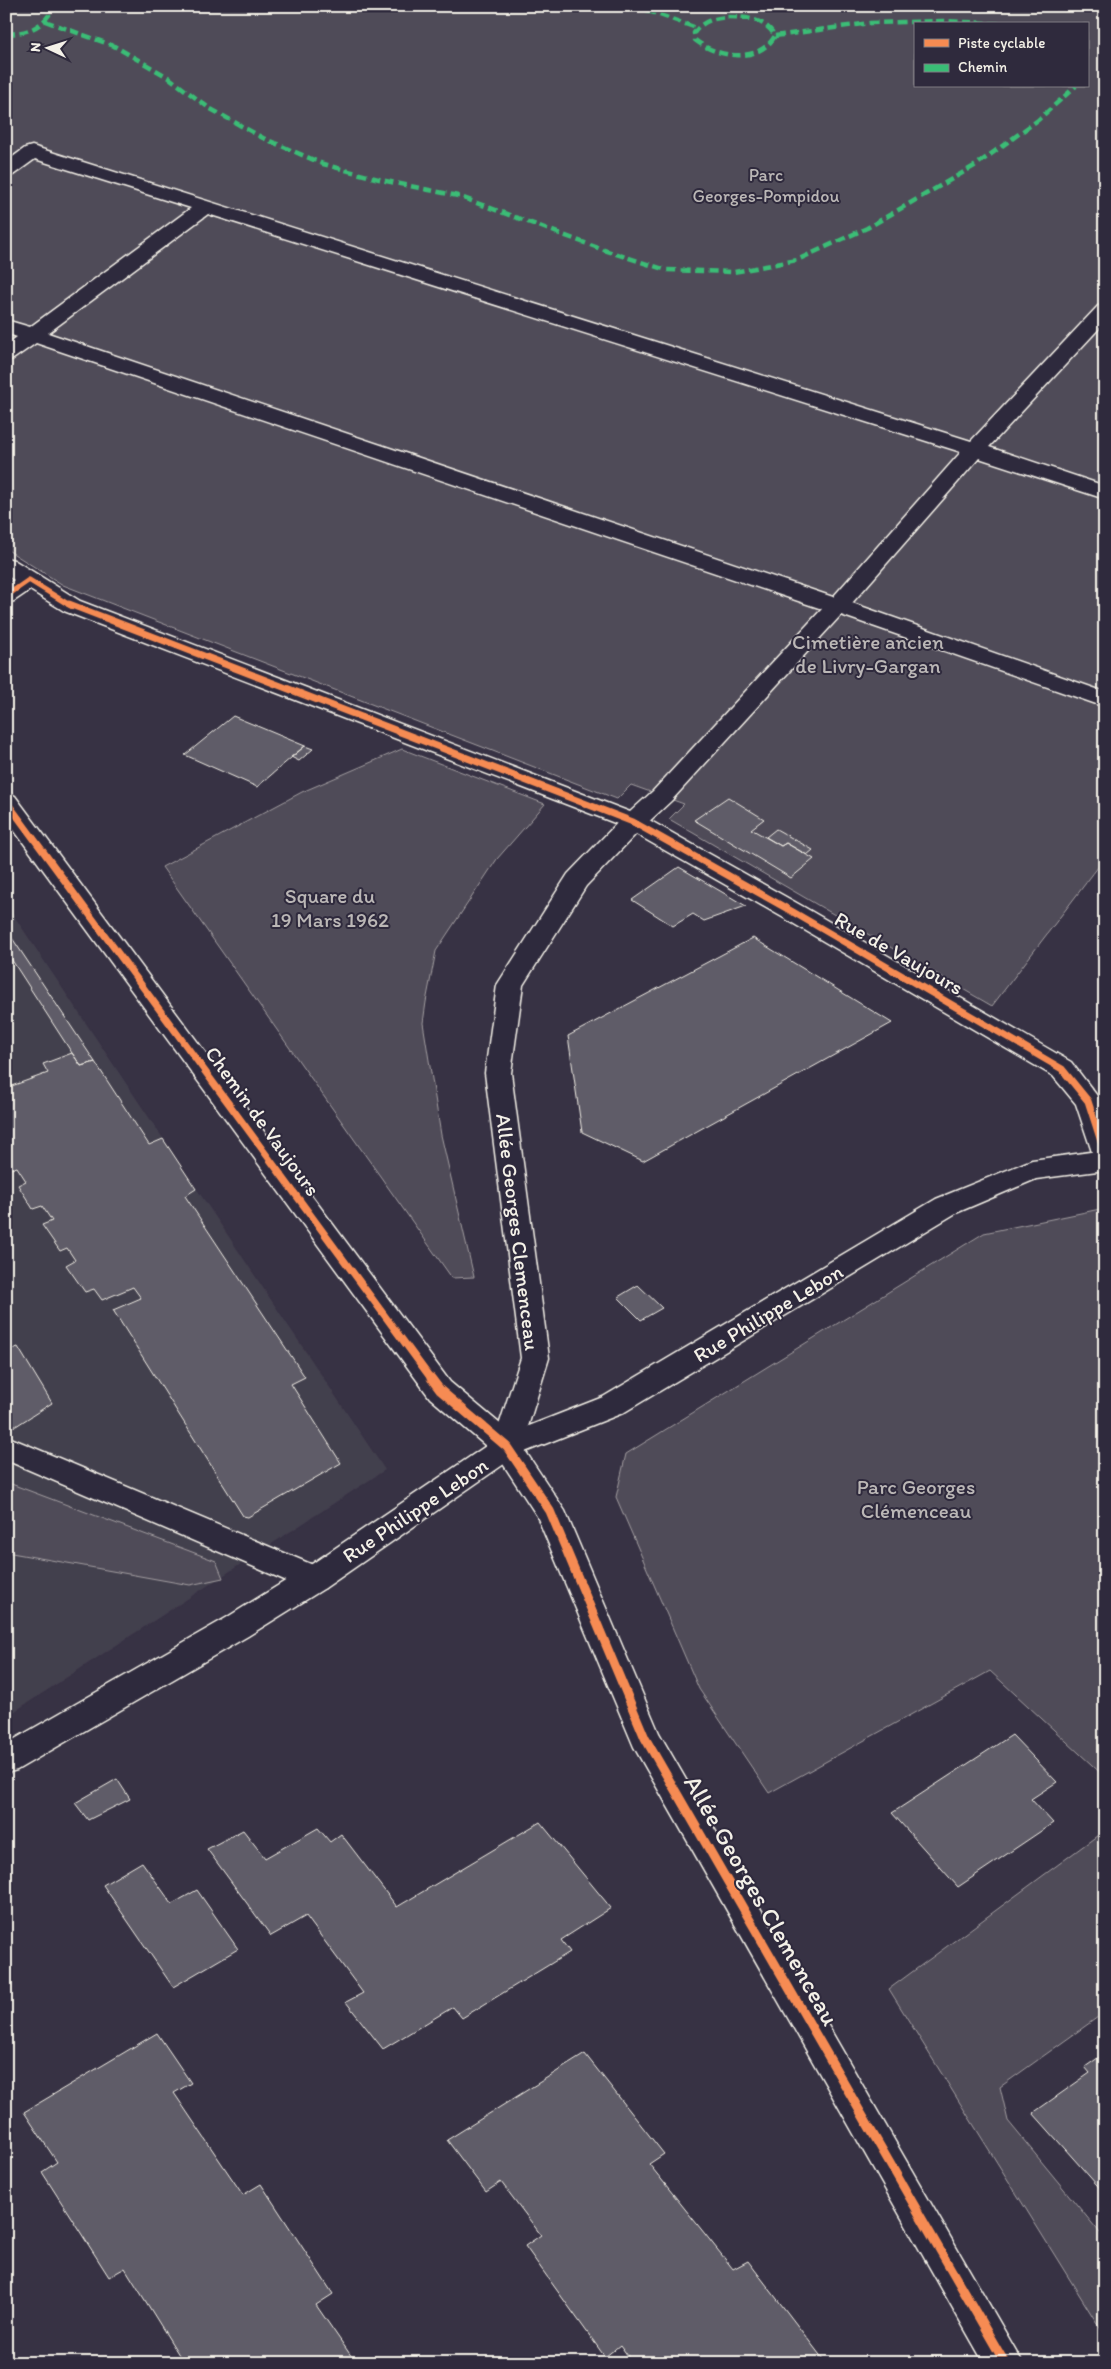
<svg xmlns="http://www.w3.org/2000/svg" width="1111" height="2369" viewBox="0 0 1111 2369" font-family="Itim,sans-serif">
<rect width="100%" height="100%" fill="#373244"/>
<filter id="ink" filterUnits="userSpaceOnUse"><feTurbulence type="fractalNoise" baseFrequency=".02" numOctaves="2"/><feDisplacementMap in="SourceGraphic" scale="10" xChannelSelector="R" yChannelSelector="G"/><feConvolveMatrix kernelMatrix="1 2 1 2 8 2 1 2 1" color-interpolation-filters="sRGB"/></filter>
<g filter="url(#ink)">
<path fill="#433f4e" d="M 6,904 L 385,1470 L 6,1717 Z"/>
<path fill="#504b59" stroke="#a29ea0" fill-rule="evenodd" d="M 6,6 L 1105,6 L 1105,858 L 992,1006 L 669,819 L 684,804 L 631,785 L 617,799 L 63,585 L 6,549 ZM 915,24 L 1087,24 L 1087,86 L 915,86 Z
M 402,749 L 545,804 L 497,859 L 436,951 L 426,1002 L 423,1023 L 441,1135 L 474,1277 L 452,1278 L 162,867 L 302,792 Z
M 1105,1208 L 1105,1777 L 990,1671 L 769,1793 L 699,1689 L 616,1497 L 626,1454 L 984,1233 Z
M 6,1482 L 216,1561 L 223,1578 L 190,1585 L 6,1552 Z
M 1105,1830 L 1105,2012 L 1000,2087 L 1008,2121 L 1105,2239 L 1105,2336 L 889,1989 Z"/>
<path fill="#5f5c67" stroke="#f4f1e8" d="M 233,716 L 305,746 L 257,787 L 185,755 Z
M 305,746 L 313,749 L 299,761 L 291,757 Z
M 728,797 L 764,819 L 751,829 L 781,846 L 786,843 L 814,859 L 791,878 L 694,820 Z
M 776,829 L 813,850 L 807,855 L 786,843 L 781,846 L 766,837 Z
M 679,867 L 746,906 L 704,921 L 693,914 L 673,926 L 632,900 Z
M 6,929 L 95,1062 L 81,1066 L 72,1053 L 6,951 Z
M 753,938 L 892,1023 L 643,1161 L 582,1132 L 568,1036 Z
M 72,1053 L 81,1066 L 95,1062 L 149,1145 L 163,1139 L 196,1189 L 185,1196 L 305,1377 L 291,1384 L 341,1463 L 248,1517 L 243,1516 L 113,1310 L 141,1298 L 133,1287 L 102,1300 L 94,1289 L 85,1292 L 66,1265 L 75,1260 L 67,1248 L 60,1251 L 42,1225 L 52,1221 L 42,1206 L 33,1209 L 18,1185 L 26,1181 L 17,1167 L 8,1170 L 6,1167 L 6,1088 L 48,1073 L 43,1064 Z
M 638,1285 L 662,1308 L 641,1320 L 618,1297 Z
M 18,1347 L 52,1403 L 16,1426 L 6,1427 L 6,1351 Z
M 1012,1735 L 1057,1782 L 1031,1799 L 1053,1823 L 958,1887 L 892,1813 Z
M 117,1779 L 130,1799 L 88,1820 L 75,1803 Z
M 540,1822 L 611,1908 L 561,1940 L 570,1952 L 462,2018 L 453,2007 L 383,2049 L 346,2002 L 363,1993 L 306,1916 L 271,1936 L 207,1849 L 243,1830 L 265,1858 L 318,1828 L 330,1842 L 341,1834 L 397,1907 Z
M 142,1862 L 172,1904 L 197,1890 L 238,1949 L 173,1987 L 103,1885 Z
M 157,2033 L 191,2083 L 174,2093 L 243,2195 L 261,2184 L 333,2294 L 316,2305 L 356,2363 L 184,2363 L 125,2268 L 109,2277 L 42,2172 L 57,2162 L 24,2112 Z
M 1105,2053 L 1105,2194 L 1033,2113 L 1090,2073 L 1085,2067 Z
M 585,2054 L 664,2154 L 649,2164 L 733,2269 L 748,2261 L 826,2363 L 633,2363 L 620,2345 L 605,2357 L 525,2246 L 541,2235 L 501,2182 L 486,2192 L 447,2140 Z"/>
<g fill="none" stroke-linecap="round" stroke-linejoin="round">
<g stroke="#f4f1e8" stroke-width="3">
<path id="lane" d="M 32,146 L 971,441 L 1098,306 L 1105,304 L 1105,322 L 989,447 L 1105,486 L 1105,499 L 979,458 L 852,603 L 1105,692 L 1105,707 L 841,615 L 671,801 L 642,828 L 633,830 L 64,611 L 30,590 L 14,601 L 6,603 L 6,585 L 14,580 L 6,575 L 6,558 L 14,560 L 80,601 L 630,812 L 653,791 L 822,609 L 36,343 L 13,359 L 6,361 L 6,345 L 17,337 L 6,333 L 6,320 L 30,327 L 191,208 L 35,159 L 13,175 L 6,177 L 6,162 L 25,148 ZM 208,214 L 961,452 L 833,597 L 48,333 Z
M 6,1436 L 325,1570 L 329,1579 L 325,1588 L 314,1591 L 303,1588 L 6,1460 Z"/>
</g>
<g stroke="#f4f1e8" stroke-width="3">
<path id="street" d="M 633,814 L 642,816 L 802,906 L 1071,1062 L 1101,1101 L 1105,1111 L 1105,1164 L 1095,1161 L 1076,1104 L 1053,1076 L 784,918 L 636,834 L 586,886 L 523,985 L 511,1073 L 549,1358 L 522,1446 L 565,1511 L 659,1733 L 1023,2363 L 984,2363 L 634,1747 L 537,1516 L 492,1447 L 521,1358 L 485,1073 L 497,985 L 568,874 L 624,816 Z"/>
</g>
<g stroke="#f4f1e8" stroke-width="3">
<path id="secondary" d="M 6,793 L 15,796 L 450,1382 L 511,1433 L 603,1397 L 936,1199 L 1032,1160 L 1105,1150 L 1105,1170 L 1036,1179 L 956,1213 L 623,1413 L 517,1455 L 325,1588 L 248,1636 L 17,1770 L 6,1773 L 6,1744 L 226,1618 L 303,1570 L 486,1446 L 430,1398 L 6,819 Z"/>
</g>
<use href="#lane" fill="#2f2a3d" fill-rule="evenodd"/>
<use href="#street" fill="#2f2a3d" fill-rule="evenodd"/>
<use href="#secondary" fill="#2f2a3d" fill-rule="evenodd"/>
<path stroke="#3abd76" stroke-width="4.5" stroke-dasharray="9 4.5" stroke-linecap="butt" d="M 634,6 L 697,28
M 728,17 C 747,17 765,19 775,36 C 758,64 718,58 695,40 L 694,33 C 702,21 714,18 728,17 Z
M 45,21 L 114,46 L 168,77 L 209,108 L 263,138 L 323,164 L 386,181 L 458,196 L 601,249 L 666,270 L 734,272 L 797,260 L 867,228 L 976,165 L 1038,120 L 1076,86
M 6,34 C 23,33 38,30 49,15 L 45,6
M 775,36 L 870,23 L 943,21 L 1007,24"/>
<g stroke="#2f2a3d" stroke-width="8">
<path id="cycleway-far2" d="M 6,596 L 29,580 L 71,606"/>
</g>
<g stroke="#2f2a3d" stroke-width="10">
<path id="cycleway-far1" d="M 69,604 L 633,822 L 793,912 L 1062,1069 L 1088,1101 L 1105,1154
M 6,801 L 432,1380"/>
</g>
<g stroke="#2f2a3d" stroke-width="12">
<path id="cycleway" d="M 431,1378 L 440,1390 L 507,1447 L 550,1511 L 645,1738 L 1005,2363"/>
</g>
<use href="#cycleway-far2" stroke="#f68b52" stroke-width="5.5"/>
<use href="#cycleway-far1" stroke="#f68b52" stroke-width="7"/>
<use href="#cycleway" stroke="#f68b52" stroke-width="9"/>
</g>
</g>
<g text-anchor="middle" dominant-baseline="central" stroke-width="4" stroke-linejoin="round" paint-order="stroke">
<g font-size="18" fill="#bbb7b6" stroke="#2f2a3d">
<text x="766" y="175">Parc<tspan x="766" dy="21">Georges-Pompidou</tspan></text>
</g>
<g font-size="21" fill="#bbb7b6" stroke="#2f2a3d">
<text x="868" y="641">Cimetière ancien<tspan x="868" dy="24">de Livry-Gargan</tspan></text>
<text x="330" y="895">Square du<tspan x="330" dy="24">19 Mars 1962</tspan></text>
<text x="916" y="1486">Parc Georges<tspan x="916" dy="24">Clémenceau</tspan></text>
</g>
<g font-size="21" fill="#f4f1e8" stroke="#2f2a3d">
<text transform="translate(899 953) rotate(30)">Rue de Vaujours</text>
<text transform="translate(263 1121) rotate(54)">Chemin de Vaujours</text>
<text transform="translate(518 1232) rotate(83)">Allée Georges Clemenceau</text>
<text transform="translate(768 1313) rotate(-31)">Rue Philippe Lebon</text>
<text transform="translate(415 1510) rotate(-34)">Rue Philippe Lebon</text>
</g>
<g font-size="25" fill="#f4f1e8" stroke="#2f2a3d">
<text transform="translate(762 1900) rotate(60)">Allée Georges Clemenceau</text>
</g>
</g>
<rect width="1111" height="2369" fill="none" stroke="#2f2a3d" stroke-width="25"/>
<rect x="12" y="12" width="1086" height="2344" fill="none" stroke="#f4f1e8" stroke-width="2" filter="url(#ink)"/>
<rect x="914" y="22" width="175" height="65" fill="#2f2a3d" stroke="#7e7a81"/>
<rect x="924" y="39" width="25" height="8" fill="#f68b52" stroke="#7e7a81"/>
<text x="958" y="48" font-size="15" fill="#f4f1e8">Piste cyclable</text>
<rect x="924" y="64" width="25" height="8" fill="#3abd76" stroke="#7e7a81"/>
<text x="958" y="72" font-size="15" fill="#f4f1e8">Chemin</text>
<g transform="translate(48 48) rotate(274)" stroke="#2f2a3d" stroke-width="4" paint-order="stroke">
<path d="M0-4L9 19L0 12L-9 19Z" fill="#f4f1e8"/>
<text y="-8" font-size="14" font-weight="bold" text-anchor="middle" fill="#f4f1e8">N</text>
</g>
</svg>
